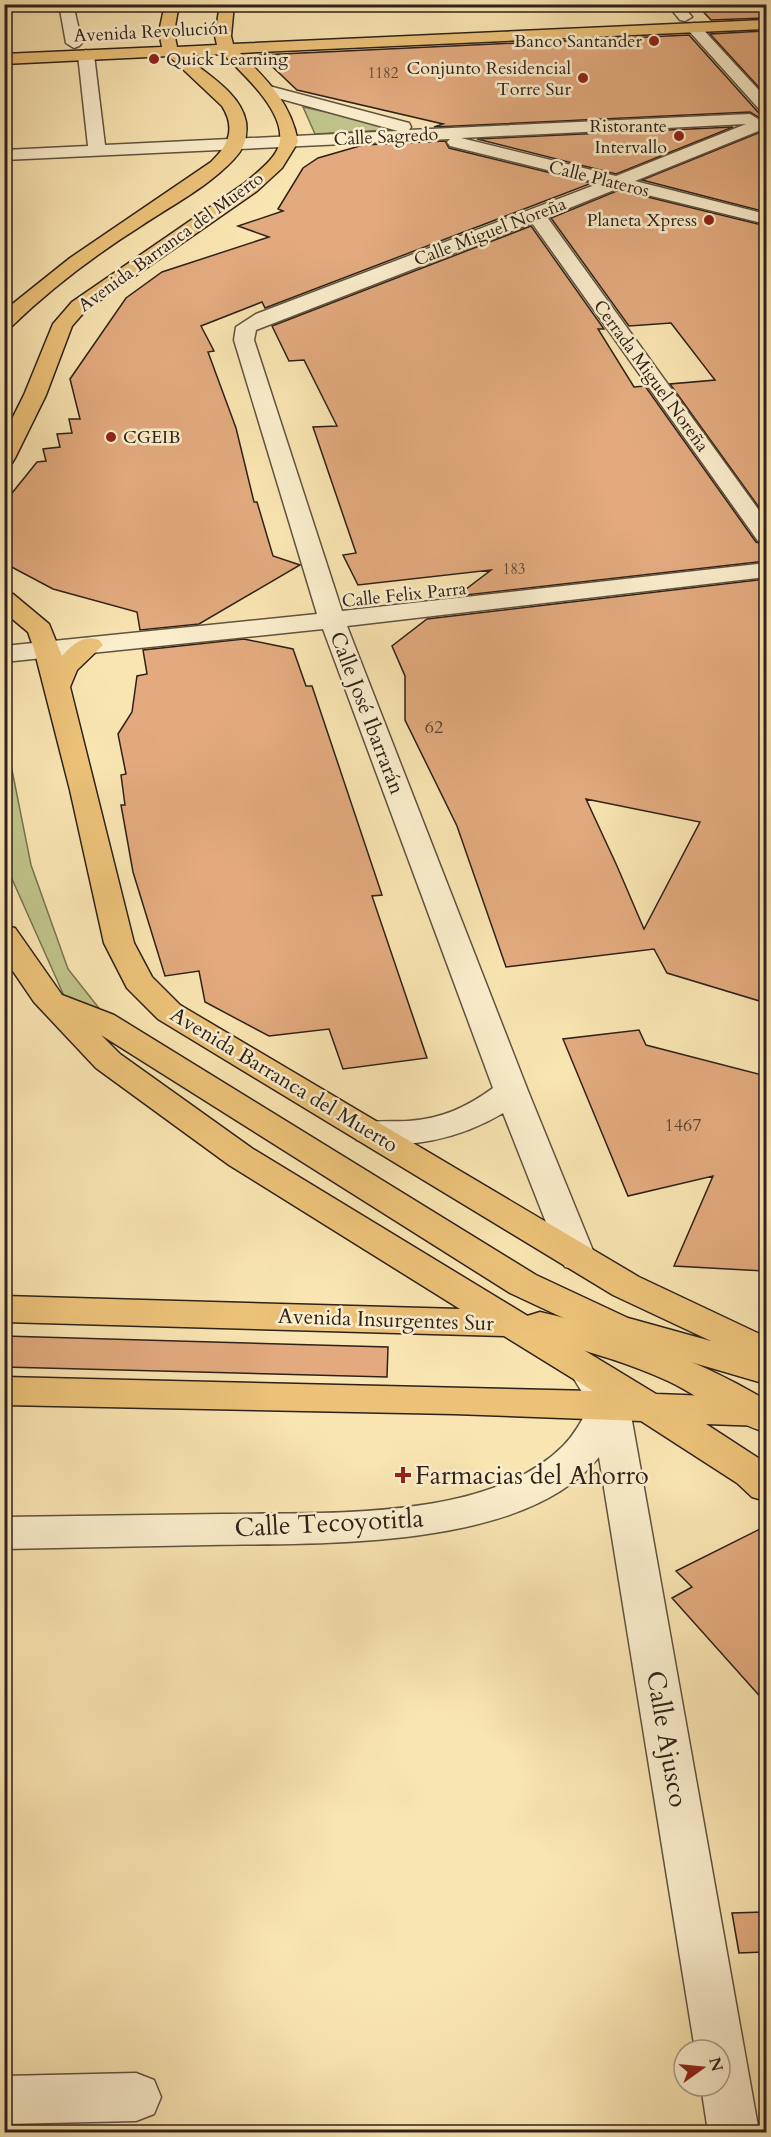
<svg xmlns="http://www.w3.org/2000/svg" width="771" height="2137" viewBox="0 0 771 2137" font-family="Cardo,serif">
<rect width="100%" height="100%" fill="#f9e5b2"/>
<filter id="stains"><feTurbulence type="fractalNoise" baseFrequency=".00333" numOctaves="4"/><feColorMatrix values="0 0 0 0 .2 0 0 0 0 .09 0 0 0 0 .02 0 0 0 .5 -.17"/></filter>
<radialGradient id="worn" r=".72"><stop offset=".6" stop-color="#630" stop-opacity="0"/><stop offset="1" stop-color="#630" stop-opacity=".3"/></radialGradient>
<path fill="#c0c48a" stroke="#777252" stroke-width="1.5" d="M 303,107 L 404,129 L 315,134 Z
M 4,730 L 31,865 L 68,969 L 117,1031 L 73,1016 L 8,870 L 4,855 Z"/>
<path fill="#e2aa7e" stroke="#2e2119" stroke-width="1.5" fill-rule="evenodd" d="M 696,4 L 766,4 L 766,18 L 711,20 Z
M 766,31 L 766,95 L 710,34 Z
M 689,35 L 758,112 L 766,115 L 758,117 L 750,112 L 434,127 L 443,124 L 297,90 L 260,55 Z
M 733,127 L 616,174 L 477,139 Z
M 766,130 L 766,212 L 642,180 Z
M 445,141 L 449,148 L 592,183 L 265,308 L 262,302 L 201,326 L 214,351 L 208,352 L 236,428 L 254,502 L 257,502 L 273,556 L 300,565 L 199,624 L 140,630 L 137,612 L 53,589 L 4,563 L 4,503 L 37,462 L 46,461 L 43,449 L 60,447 L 57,434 L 72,433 L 69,419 L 80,419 L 70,379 L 126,298 L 162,272 L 269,237 L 238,226 L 283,211 L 278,209 L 303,168 L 318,158 L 363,145 Z
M 619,190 L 766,226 L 766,517 L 670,384 L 715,380 L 671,323 L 629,326 L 551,218 Z
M 531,226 L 604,329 L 598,329 L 634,387 L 645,386 L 756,542 L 766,545 L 766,561 L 457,596 L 491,570 L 358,585 L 343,555 L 356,553 L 313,427 L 337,426 L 304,360 L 289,361 L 272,326 Z
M 766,579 L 766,1003 L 667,973 L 654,949 L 506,967 L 457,826 L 405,720 L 405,676 L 392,646 L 427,619 ZM 586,799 L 700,822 L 644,929 L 617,866 Z
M 244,639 L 293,649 L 306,686 L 312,686 L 382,895 L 372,896 L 427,1058 L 343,1069 L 329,1029 L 269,1036 L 205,1002 L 199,971 L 165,976 L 133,872 L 121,805 L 125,805 L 121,775 L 126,774 L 118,734 L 132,712 L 137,676 L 147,674 L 143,650 Z
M 639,1030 L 646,1045 L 766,1076 L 766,1271 L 674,1266 L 713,1176 L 628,1196 L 563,1039 Z
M 4,1336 L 388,1347 L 387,1377 L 4,1367 Z
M 766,1526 L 766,1703 L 672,1598 L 692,1587 L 676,1571 Z
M 766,1912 L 766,1952 L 739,1953 L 732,1913 Z"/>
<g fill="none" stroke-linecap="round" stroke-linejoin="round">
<g stroke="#61523f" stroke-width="3">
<path id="minor" d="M 59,4 L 73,4 L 82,43 L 79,46 L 74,48 L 66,43 Z
M 667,4 L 682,4 L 692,17 L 685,21 L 680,20 Z
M 694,23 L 699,25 L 766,98 L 766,112 L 760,110 L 689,31 L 686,28 Z
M 86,50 L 94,55 L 105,145 L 398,131 L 263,94 L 261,91 L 269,86 L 409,123 L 411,127 L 409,130 L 750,114 L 758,119 L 766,117 L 766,128 L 635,181 L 766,214 L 766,224 L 619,188 L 547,217 L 766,520 L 766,543 L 758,541 L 532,223 L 256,330 L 254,340 L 342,611 L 766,563 L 766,577 L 347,626 L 528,1091 L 596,1258 L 591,1267 L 578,1270 L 565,1267 L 560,1258 L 503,1113 C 462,1138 404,1152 357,1140 L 352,1132 L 357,1124 C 374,1120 391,1122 408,1121 C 441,1119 467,1107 493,1088 L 323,629 L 4,662 L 4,646 L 317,614 L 234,340 L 236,327 L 256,314 L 600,183 L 450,146 L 447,142 L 450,139 L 4,160 L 4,150 L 88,146 L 78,55 ZM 746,124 L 616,176 L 461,138 Z
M 593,1365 L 607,1369 L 629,1404 L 759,2132 L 708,2132 L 701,2086 L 720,2086 L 720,2050 L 695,2050 L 599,1457 C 525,1551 319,1543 210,1545 C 141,1546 73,1548 4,1549 L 4,1517 C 77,1516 150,1515 223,1514 C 322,1512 487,1522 563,1446 C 575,1434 582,1420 590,1405 L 574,1379 L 579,1369 Z
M 136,2073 L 154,2080 L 161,2097 L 154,2114 L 136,2121 L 4,2124 L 4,2076 Z"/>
</g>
<g stroke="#2e2119" stroke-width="3">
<path id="major" d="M 165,4 L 179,4 L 174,32 L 177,47 L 217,45 L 215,36 L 220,4 L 234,4 L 231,36 L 233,44 L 766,20 L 766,29 L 240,53 C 267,80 291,103 298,142 L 282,168 L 257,191 L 86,310 L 72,326 L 46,395 L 15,458 L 12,463 L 4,465 L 4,435 L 24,395 L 53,324 L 72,302 L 245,183 C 256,173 278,158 280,141 C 284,110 243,74 223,54 L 185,56 C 205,73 241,93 246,122 C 248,137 244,149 234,159 C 208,187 172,205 141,226 C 95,255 50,289 11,327 L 4,329 L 4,311 L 10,306 L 70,258 L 211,162 C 229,145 236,128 222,106 L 169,56 L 4,64 L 4,54 L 162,47 L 159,32 Z
M 4,592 L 13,594 L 49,624 L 62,656 C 73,644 83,635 99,640 L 103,645 L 77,670 L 70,687 L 134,943 L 152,977 L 180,1005 L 639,1277 L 766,1337 L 766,1384 L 602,1336 L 510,1293 L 101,1035 L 120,1054 L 253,1149 L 656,1394 L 766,1398 L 766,1426 L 706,1424 L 766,1463 L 766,1501 L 752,1497 L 737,1483 L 641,1421 L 454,1414 L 4,1405 L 4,1377 L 593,1391 L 504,1336 L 4,1322 L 4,1296 L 460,1309 L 229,1165 L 96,1068 L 34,1002 L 4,958 L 4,926 L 15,928 L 62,995 L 114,1015 L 536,1275 L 628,1318 L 711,1341 L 613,1295 L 158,1019 L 127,988 L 104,943 L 70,790 L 34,649 L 28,632 L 4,612 Z"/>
</g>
<g stroke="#2e2119" stroke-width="3">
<path id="highway" d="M 540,1312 C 621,1331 695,1358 766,1400 L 766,1432 C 736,1425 698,1395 668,1381 C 622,1360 575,1348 527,1334 L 521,1325 L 527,1316 Z"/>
</g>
<use href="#minor" fill="#fbeecd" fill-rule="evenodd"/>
<use href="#major" fill="#ecc279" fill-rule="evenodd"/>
<use href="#highway" fill="#ecc279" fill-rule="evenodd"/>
</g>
<g fill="#8f2418" stroke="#fbeecd" stroke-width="2">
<circle cx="654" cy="41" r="6"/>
<circle cx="154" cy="59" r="6"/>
<circle cx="583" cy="78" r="6"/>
<circle cx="679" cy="136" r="6"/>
<circle cx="709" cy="220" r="6"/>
<circle cx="111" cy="437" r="6"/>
<path d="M400 1466h6v6h6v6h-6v6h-6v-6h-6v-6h6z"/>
</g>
<g text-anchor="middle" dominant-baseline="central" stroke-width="5" stroke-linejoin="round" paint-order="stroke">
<g font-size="15" fill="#5b4332">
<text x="383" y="73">1182</text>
<text x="514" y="569">183</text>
</g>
<g font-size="18" fill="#2e2119" stroke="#fbeecd">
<text transform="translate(151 32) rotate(-3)">Avenida Revolución</text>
<text transform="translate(386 137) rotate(-3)">Calle Sagredo</text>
<text transform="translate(599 179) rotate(14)">Calle Plateros</text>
<text transform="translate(490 232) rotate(-21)">Calle Miguel Noreña</text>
<text transform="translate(171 242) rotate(-36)">Avenida Barranca del Muerto</text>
<text transform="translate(651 376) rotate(54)">Cerrada Miguel Noreña</text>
<text transform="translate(404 595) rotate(-6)">Calle Felix Parra</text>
</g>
<g font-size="18" fill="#2e2119" stroke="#fbeecd" text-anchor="end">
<text x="642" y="41">Banco Santander</text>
<text x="166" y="59" text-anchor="start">Quick Learning</text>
<text x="571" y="68">Conjunto Residencial<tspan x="571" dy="21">Torre Sur</tspan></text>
<text x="667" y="126">Ristorante<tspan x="667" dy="21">Intervallo</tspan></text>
<text x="697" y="220">Planeta Xpress</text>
<text x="123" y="437" text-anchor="start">CGEIB</text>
</g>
<g font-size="18" fill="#5b4332">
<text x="434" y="727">62</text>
<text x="683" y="1125">1467</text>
</g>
<g font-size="21" fill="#2e2119" stroke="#fbeecd">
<text transform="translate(367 713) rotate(69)">Calle José Ibarrarán</text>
<text transform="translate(284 1080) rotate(31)">Avenida Barranca del Muerto</text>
<text transform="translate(386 1320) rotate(2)">Avenida Insurgentes Sur</text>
</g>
<g font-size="26" fill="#2e2119" stroke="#fbeecd" text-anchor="start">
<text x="415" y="1475">Farmacias del Ahorro</text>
</g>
<g font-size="26" fill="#2e2119" stroke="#fbeecd">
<text transform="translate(329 1523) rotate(-3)">Calle Tecoyotitla</text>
<text transform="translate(667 1739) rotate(80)">Calle Ajusco</text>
</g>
</g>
<rect width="771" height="2137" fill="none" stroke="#f9e5b2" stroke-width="24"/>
<rect x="6" y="6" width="759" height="2125" fill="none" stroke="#2e2119" stroke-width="3"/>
<rect x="12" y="12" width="747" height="2113" fill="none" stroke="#2e2119" stroke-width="1.5"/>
<g transform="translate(702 2068) rotate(75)"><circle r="28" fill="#fbeecd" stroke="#a99c85" stroke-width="1.5"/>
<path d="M0-4.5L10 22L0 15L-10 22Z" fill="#8f2418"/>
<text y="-9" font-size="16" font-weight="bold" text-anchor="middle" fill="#2e2119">N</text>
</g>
<rect width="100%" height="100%" filter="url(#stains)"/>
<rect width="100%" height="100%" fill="url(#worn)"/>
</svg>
